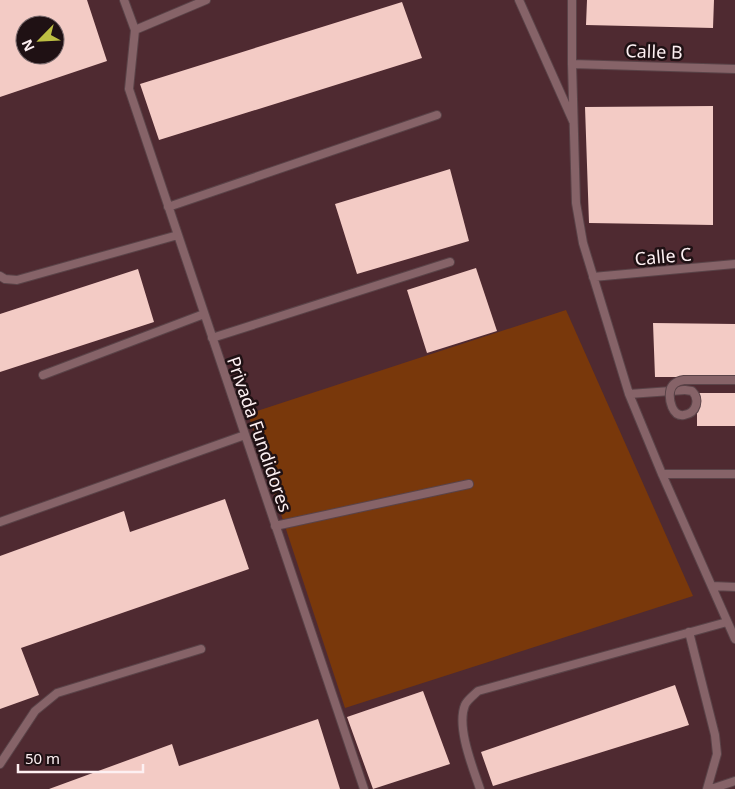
<svg xmlns="http://www.w3.org/2000/svg" width="735" height="789" viewBox="0 0 735 789" font-family="'Noto Sans',sans-serif">
<rect width="100%" height="100%" fill="#412329"/>
<path fill="#4f2a31" fill-rule="evenodd" d="M 0,0 L 735,0 L 735,789 L 0,789 ZM 25,25 L 55,25 L 55,55 L 25,55 Z"/>
<path fill="#79380b" d="M 566,310 L 693,596 L 345,708 L 248,414 Z"/>
<path fill="#f3cbc5" fill-rule="evenodd" d="M 0,0 L 87,0 L 107,61 L 0,97 ZM 25,25 L 55,25 L 55,55 L 25,55 Z
M 587,0 L 714,0 L 713,28 L 586,25 Z
M 402,2 L 422,58 L 159,140 L 140,84 Z
M 713,106 L 713,225 L 589,223 L 585,107 Z
M 450,169 L 469,241 L 357,274 L 335,204 Z
M 476,268 L 497,331 L 427,353 L 407,290 Z
M 138,269 L 154,322 L 0,372 L 0,314 Z
M 653,323 L 735,324 L 735,377 L 655,377 Z
M 697,393 L 735,393 L 735,426 L 697,426 Z
M 225,499 L 249,569 L 21,648 L 39,695 L 0,709 L 0,556 L 124,511 L 130,532 Z
M 675,685 L 689,725 L 493,786 L 481,752 Z
M 423,691 L 450,764 L 373,789 L 347,717 Z
M 318,719 L 340,789 L 49,789 L 172,744 L 179,766 Z"/>
<g fill="none" stroke-linecap="round" stroke-linejoin="round">
<g stroke="#5a4348" stroke-width="10">
<path id="lane" d="M 124,0 L 135,30
M 206,0 L 135,30 L 129,89 L 364,789
M 519,0 L 573,121
M 572,0 L 572,64 L 576,203 L 583,243 L 629,394 L 662,474 L 735,639
M 572,64 L 735,69
M 168,207 L 437,115
M 0,276 L 5,279 L 17,280 L 178,235
M 593,277 L 735,264
M 212,338 L 450,262
M 43,375 L 204,314
M 629,394 L 685,390
M 662,474 L 735,474
M 0,522 L 245,435
M 275,526 L 469,484
M 712,586 L 735,587
M 689,632 L 715,735 L 717,754 L 707,789
M 0,764 L 35,711 L 57,693 L 201,649
M 480,789 C 473,768 456,727 465,705 C 467,700 474,695 478,691 L 727,622
M 711,789 L 735,781"/>
</g>
<use href="#lane" stroke="#866368" stroke-width="8"/>
<g stroke="#5a4348" stroke-width="10" stroke-linecap="butt">
<path id="lane-bridge" d="M 685,390 L 692,391 C 700,399 697,413 684,415 C 672,417 669,400 670,392 C 671,384 677,381 684,380 L 735,380"/>
</g>
<use href="#lane-bridge" stroke="#866368" stroke-width="8"/>
</g>
<g text-anchor="middle" dominant-baseline="central" stroke-width="5" stroke-linejoin="round" paint-order="stroke">
<g font-size="18" fill="#fdf0f2" stroke="#1f1114">
<text transform="translate(654 51) rotate(2)">Calle B</text>
<text transform="translate(663 256) rotate(-5)">Calle C</text>
<text transform="translate(260 434) rotate(71)">Privada Fundidores</text>
</g>
</g>
<g transform="translate(40 40) rotate(246)"><circle r="24" fill="#1f1114" stroke="#786a6d"/>
<path d="M0-4L9 19L0 12L-9 19Z" fill="#bdbf43"/>
<text y="-8" font-size="14" font-weight="bold" text-anchor="middle" fill="#fdf0f2">N</text>
</g>
<path d="M18 764v8h125v-8" fill="none" stroke="#fdf0f2" stroke-width="2.5"/>
<text x="25" y="764" font-size="15" fill="#fdf0f2" stroke="#1f1114" stroke-width="4" paint-order="stroke">50 m</text>
</svg>
